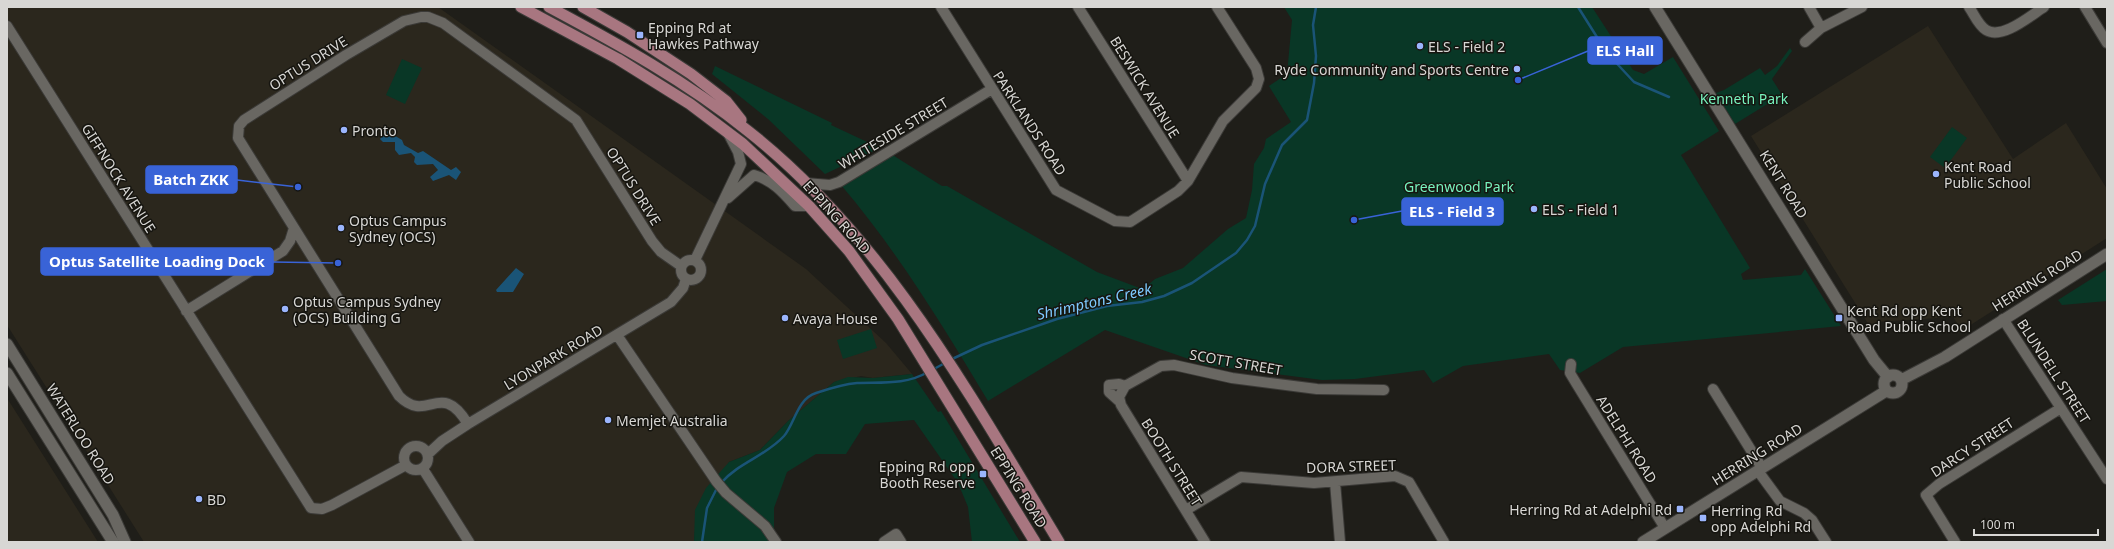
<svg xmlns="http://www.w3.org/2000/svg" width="2114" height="549" viewBox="0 0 2114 549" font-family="'Noto Sans',sans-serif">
<rect width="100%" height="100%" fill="#1f1e19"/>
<path fill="#2b271d" d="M 7,7 L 438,7 L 806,269 L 886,343 L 912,374 L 873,378 L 861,376 L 834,382 L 788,421 L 760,450 L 729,462 L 695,530 L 694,542 L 144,542 L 7,325 Z
M 1928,26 L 2013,159 L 2066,123 L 2107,189 L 2107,238 L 1958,333 L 1959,326 L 1953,317 L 1876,322 L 1872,330 L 1751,136 Z
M 7,398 L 98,542 L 7,542 Z"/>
<path fill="#093726" d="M 1284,7 L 1592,7 L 1633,70 L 1644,74 L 1673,57 L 1719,131 L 1681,155 L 1750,268 L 1741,274 L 1743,280 L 1801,275 L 1805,269 L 1841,326 L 1623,347 L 1580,373 L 1560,370 L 1549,354 L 1463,366 L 1433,383 L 1424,370 L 1355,379 L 1322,380 L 1206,365 L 1105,330 L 988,401 C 943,326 898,252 841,185 L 891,154 L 942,186 L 947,186 L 1097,272 L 1145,290 L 1148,285 L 1155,279 L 1183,268 L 1228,229 L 1246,218 L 1252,190 L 1254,164 L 1264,148 L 1266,139 L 1291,122 L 1269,86 L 1287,74 L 1292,20 Z
M 1790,48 L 1792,51 L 1772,79 L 1782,95 L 1735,124 L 1716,93 L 1724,90 L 1760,68 L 1765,75 L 1777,66 Z
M 402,59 L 422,68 L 405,104 L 386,95 Z
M 715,66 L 832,123 L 831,125 L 880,148 L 825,174 L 768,119 L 712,74 Z
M 1952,127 L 1967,138 L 1945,168 L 1930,157 Z
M 2107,269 L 2107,301 L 2062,305 L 2058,300 Z
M 871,329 L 877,348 L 843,359 L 837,340 Z
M 912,374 L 938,412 L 941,411 L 1020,542 L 972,542 L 968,507 L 958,483 L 914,420 L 865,424 L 846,454 L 816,454 L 787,472 L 774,508 L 774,542 L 694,542 L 695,510 L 706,488 L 729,462 L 760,450 L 788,421 L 834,382 L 848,377 L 873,378 Z"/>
<path fill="#1a5477" d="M 387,131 L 402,140 L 404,145 L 418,153 L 423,151 L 451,170 L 456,167 L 461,172 L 456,180 L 449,175 L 433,181 L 430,177 L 438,170 L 433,164 L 417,165 L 414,162 L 415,157 L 411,153 L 399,155 L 395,150 L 395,142 L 383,142 L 380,139 Z
M 516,268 L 524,274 L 513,292 L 497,292 L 496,290 Z"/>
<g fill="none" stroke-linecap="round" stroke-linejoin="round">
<path stroke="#1a5477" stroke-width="2.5" d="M 1578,7 L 1607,53 L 1634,82 L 1669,97
M 950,360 L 982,345 L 1057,319 L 1107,306 L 1142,302 L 1164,296 L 1192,283 L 1236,253 L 1247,240 L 1255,226 L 1265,184 L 1282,145 L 1307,120 L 1314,83 L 1316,56 L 1313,25 L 1316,7
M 932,370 L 945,363
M 721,483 C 738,463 766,456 784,436 C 795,423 797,399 816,393 C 828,389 845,384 857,383 C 882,382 906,385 928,372
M 702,542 L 707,508 L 718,486"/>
<g stroke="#3b3a37" stroke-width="12">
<path id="minor" d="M 941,7 L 1056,190 L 1115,221 L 1130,222 L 1178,191 L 1188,181 L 1223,121 L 1256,88 L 1259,79 L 1256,68 L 1217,7
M 1078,7 L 1188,181
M 1809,7 L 1821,28
M 1969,7 C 1974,14 1978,25 1986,30 C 2002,40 2030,16 2044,7
M 2085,7 L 2107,43
M 7,26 L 311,508 L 322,509 L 332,505 L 406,465
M 1805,42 L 1821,28 L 1862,7
M 805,183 L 830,185 L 839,182 L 992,89
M 728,198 L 754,175 C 772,180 783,192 795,206 L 809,206
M681 270a10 10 0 1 1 20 0a10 10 0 1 1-20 0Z
M 695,260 L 741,164 L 738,152 L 728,133
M 186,311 L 283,251 L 290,241 L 294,228
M 2003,319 L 2107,479
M 617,335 L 716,481 L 726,493 L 765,526 L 776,542
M 1571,364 L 1570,373 L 1576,383 L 1665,528
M 1713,389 L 1762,468
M 1119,401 L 1109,392 L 1109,385 L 1119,384 L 1125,386
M 468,424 C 440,378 428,425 399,396 L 238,138 L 239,126 L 244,120 L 346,55 L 404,21 L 421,17 L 428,17 L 443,23 L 576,120 L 652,241 L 661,252 L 681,266
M404 458a12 12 0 1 1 24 0a12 12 0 1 1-24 0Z
M 428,454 L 442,441 L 468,424 L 671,302 L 683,288 L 686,279
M 423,469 L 469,542
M 1758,471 L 1780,501 L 1804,513 L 1812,520 L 1826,542
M 1335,482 L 1340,542
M 1186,510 L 1241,477 L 1314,483 L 1395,476 L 1409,482 L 1444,542
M 884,542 L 896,534 L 901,542
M 1205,542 L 1121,405 L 1119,397 L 1125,386 L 1161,366 L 1174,365 L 1232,378 L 1317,389 L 1384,390
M 1955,542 L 1926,495 L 1939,484 L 2061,408"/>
</g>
<g stroke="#3b3a37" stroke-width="13">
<path id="tertiary" d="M 1655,7 L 1874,360 L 1888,377
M 7,344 L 113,515 L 125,542
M 7,373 L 113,542
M1884 384a9 9 0 1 1 18 0a9 9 0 1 1-18 0Z
M 1901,380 L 1945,357 L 2107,254
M 1643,542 L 1886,391"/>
</g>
<g stroke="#3b3a37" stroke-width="13">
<path id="primary" d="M 521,7 L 618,59 L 690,104 L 743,144 L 809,206 L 849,251 L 898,319 L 1035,542
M 549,7 C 618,44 686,81 748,131 C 885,239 970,395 1059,542
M 583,7 L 627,32 L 691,74 L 726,101 L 741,120"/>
</g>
<use href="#minor" stroke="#696762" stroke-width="10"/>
<use href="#tertiary" stroke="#696762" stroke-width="11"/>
<use href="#primary" stroke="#a87680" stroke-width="11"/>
</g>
<g fill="#9bb5fd" stroke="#161510" stroke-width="1.5">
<rect x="636" y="31" width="8" height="8" rx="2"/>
<circle cx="1420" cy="46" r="4"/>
<circle cx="1517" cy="69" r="4"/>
<circle cx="344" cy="130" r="4"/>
<circle cx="1936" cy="174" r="4"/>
<circle cx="1534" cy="209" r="4"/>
<circle cx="341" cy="228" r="4"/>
<circle cx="285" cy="309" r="4"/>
<circle cx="785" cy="318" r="4"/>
<rect x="1835" y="314" width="8" height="8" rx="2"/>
<circle cx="608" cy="420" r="4"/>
<rect x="979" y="470" width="8" height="8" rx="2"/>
<circle cx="199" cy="499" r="4"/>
<rect x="1676" y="505" width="8" height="8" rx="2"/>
<rect x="1699" y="514" width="8" height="8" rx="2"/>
</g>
<g text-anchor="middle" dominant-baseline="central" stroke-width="3" stroke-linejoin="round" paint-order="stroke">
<g font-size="14" fill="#d8d7d4" stroke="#161510" text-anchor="start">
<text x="648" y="27">Epping Rd at<tspan x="648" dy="16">Hawkes Pathway</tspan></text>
<text x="1428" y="46">ELS - Field 2</text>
<text x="1509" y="69" text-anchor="end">Ryde Community and Sports Centre</text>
<text x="352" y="130">Pronto</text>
<text x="1944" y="166">Kent Road<tspan x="1944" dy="16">Public School</tspan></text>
<text x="1542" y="209">ELS - Field 1</text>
<text x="349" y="220">Optus Campus<tspan x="349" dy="16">Sydney (OCS)</tspan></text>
<text x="293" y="301">Optus Campus Sydney<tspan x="293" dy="16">(OCS) Building G</tspan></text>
<text x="1847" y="310">Kent Rd opp Kent<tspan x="1847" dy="16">Road Public School</tspan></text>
<text x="793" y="318">Avaya House</text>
<text x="616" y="420">Memjet Australia</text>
<text x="975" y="466" text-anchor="end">Epping Rd opp<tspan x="975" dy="16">Booth Reserve</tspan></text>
<text x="207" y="499">BD</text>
<text x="1672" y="509" text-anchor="end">Herring Rd at Adelphi Rd</text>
<text x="1711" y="510">Herring Rd<tspan x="1711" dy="16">opp Adelphi Rd</tspan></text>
</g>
<g font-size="14" fill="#d8d7d4" stroke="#161510">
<text transform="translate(308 63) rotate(-32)">OPTUS DRIVE</text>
<text transform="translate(1145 87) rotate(58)">BESWICK AVENUE</text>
<text transform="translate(1030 123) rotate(57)">PARKLANDS ROAD</text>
<text transform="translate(893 133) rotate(-31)">WHITESIDE STREET</text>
<text transform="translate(119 178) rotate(58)">GIFFNOCK AVENUE</text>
<text transform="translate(1784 184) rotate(58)">KENT ROAD</text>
<text transform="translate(634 186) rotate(58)">OPTUS DRIVE</text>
<text transform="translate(837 217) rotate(48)">EPPING ROAD</text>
<text transform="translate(2037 280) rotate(-32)">HERRING ROAD</text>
<text transform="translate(553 357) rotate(-31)">LYONPARK ROAD</text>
<text transform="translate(1236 362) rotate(10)">SCOTT STREET</text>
<text transform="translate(2054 371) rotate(57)">BLUNDELL STREET</text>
<text transform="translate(81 434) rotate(58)">WATERLOO ROAD</text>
<text transform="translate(1627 439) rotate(58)">ADELPHI ROAD</text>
<text transform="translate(1972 447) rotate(-33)">DARCY STREET</text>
<text transform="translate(1757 454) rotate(-32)">HERRING ROAD</text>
<text transform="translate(1172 462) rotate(58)">BOOTH STREET</text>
<text transform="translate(1351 466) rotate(-2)">DORA STREET</text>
<text transform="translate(1019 487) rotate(58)">EPPING ROAD</text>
</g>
<g font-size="14" fill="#78f3be" stroke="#161510">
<text x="1744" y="98">Kenneth Park</text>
<text x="1459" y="186">Greenwood Park</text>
</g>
<g font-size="15" font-style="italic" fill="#7dc9fe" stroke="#161510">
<text transform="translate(1094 301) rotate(-13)">Shrimptons Creek</text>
</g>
</g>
<path fill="none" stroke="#3963d7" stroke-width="1.5" d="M1518 80L1588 51M298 187L237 180M1354 220L1402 211M338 263L273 262"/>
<g fill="#3963d7" stroke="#161510" stroke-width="1.5">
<circle cx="1518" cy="80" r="4"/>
<circle cx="298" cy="187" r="4"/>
<circle cx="1354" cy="220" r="4"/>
<circle cx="338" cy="263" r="4"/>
</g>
<g fill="#3963d7" stroke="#3963d7" stroke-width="1.5">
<rect x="1588" y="37" width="74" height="27" rx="4"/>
<rect x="146" y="166" width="91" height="27" rx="4"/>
<rect x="1402" y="198" width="101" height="27" rx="4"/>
<rect x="41" y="248" width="232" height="27" rx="4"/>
</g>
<g font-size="15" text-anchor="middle" font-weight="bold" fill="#fff">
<text x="1625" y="56">ELS Hall</text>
<text x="191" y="185">Batch ZKK</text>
<text x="1452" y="217">ELS - Field 3</text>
<text x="157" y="267">Optus Satellite Loading Dock</text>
</g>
<rect width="2114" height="549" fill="none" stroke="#d8d7d4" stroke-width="16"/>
<path d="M1974 529v6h124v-6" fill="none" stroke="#d8d7d4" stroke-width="2"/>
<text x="1980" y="529" font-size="12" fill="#d8d7d4" stroke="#161510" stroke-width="3" paint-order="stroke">100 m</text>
</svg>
